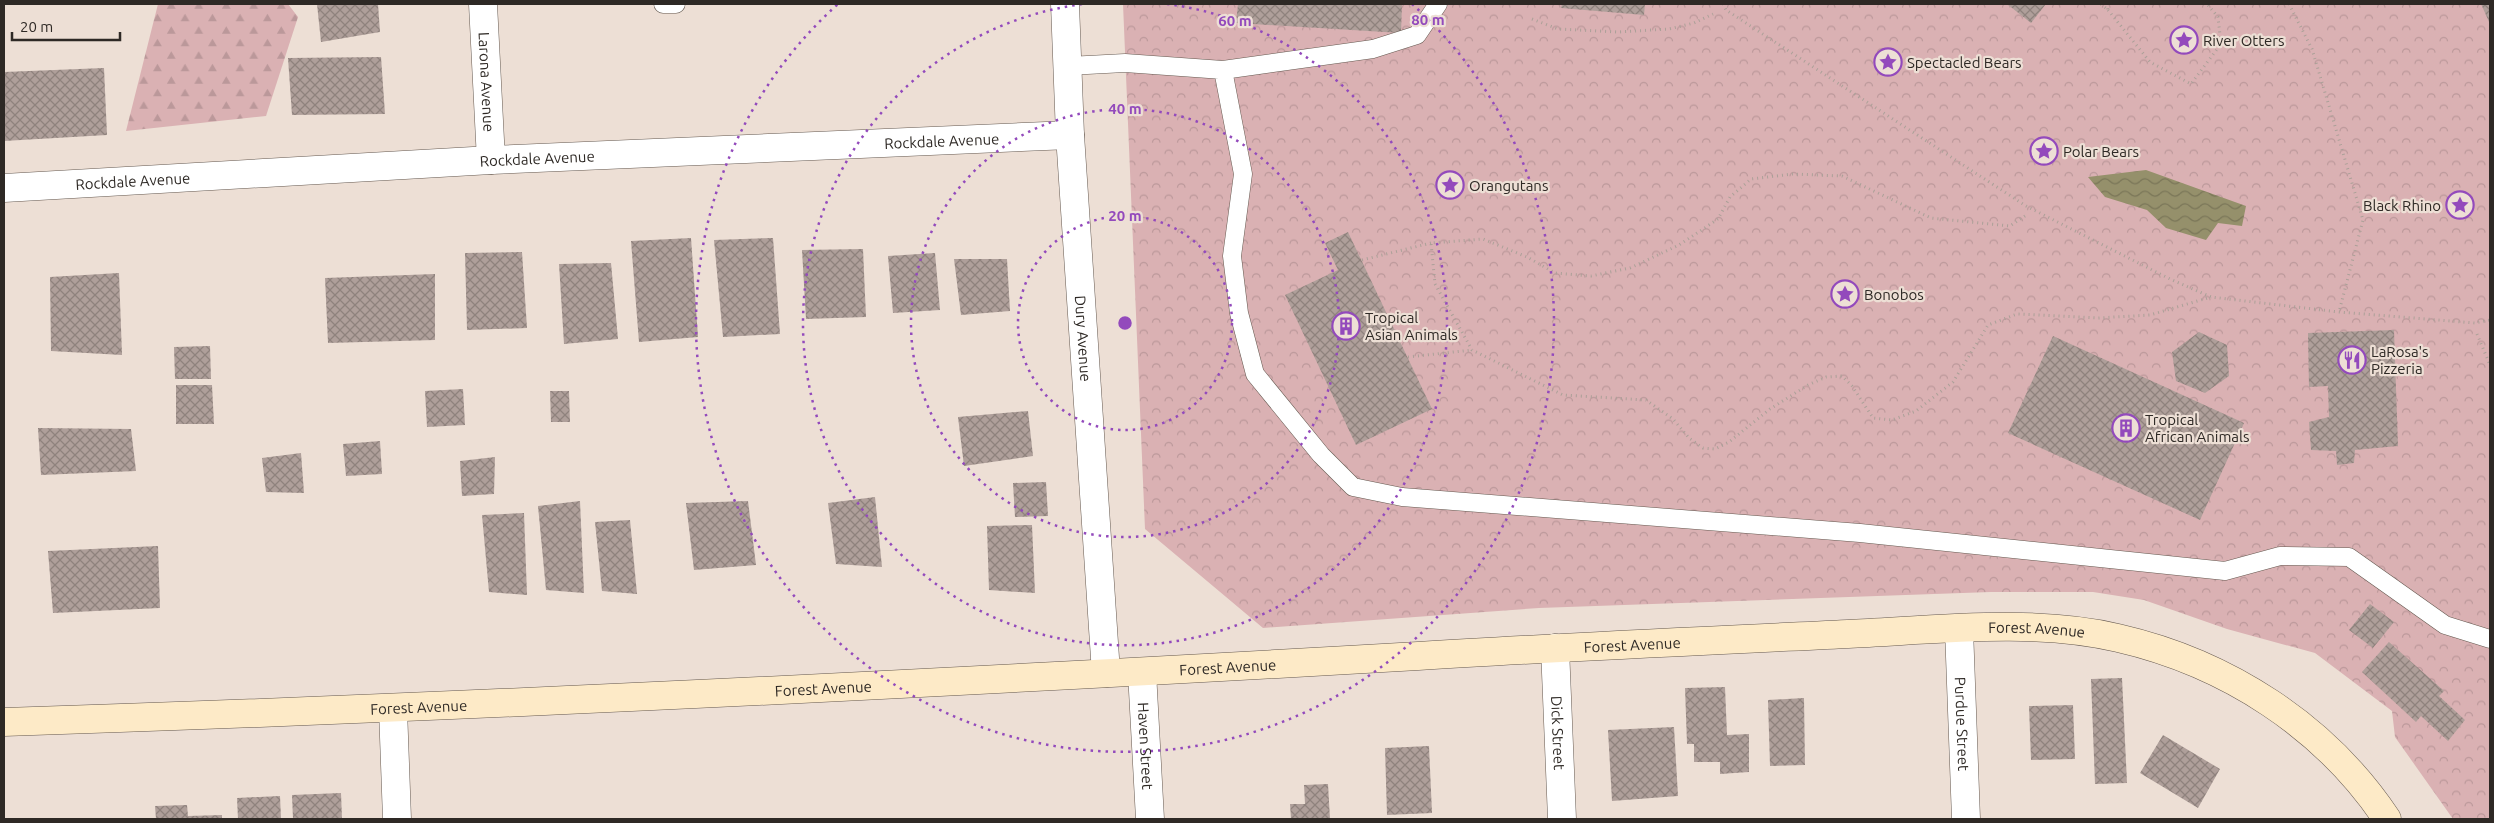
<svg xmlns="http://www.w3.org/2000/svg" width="2494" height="823" viewBox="0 0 2494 823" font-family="Ubuntu,sans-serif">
<defs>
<pattern id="forest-firs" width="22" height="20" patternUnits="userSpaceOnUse" patternTransform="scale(1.25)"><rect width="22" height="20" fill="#dab1b3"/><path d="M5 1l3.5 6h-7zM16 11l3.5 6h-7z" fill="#bb989a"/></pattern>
<pattern id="park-crowns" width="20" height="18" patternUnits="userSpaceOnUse" patternTransform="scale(1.25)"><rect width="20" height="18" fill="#dab1b3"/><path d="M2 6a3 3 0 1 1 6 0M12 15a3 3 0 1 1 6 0" fill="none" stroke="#bb989a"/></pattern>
<pattern id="water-waves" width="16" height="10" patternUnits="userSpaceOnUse" patternTransform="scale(1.25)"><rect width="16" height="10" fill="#95906b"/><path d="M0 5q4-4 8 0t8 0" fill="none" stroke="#7a7658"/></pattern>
<pattern id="building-cross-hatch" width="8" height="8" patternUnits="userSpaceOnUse" patternTransform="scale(1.25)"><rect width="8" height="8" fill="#af9f9a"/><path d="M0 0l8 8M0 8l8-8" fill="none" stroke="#8f827d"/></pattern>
</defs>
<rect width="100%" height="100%" fill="#eddfd5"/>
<path fill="url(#forest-firs)" d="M 158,4 L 288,4 L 298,17 L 266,116 L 126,131 Z"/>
<path fill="url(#park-crowns)" d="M 1123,4 L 2490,4 L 2490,819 L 2453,819 L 2395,737 L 2392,711 L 2315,653 L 2227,629 L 2144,600 L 2093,592 L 1991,592 L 1539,608 L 1263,628 L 1145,529 Z"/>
<path fill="url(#water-waves)" d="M 2146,170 L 2246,206 L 2242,226 L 2218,223 L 2206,240 L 2166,228 L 2147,210 L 2105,197 L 2088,177 Z"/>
<path fill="url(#building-cross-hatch)" d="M 317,4 L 378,4 L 380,32 L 321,42 Z
M 1238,4 L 1402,4 L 1401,33 L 1236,23 Z
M 1562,4 L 1645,4 L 1644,15 L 1561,8 Z
M 2007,4 L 2046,4 L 2031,23 Z
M 2481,4 L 2490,4 L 2490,24 Z
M 381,57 L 385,114 L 292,115 L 288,58 Z
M 104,68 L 107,135 L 4,141 L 4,72 Z
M 1348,232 L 1432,409 L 1356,445 L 1285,295 L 1338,270 L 1325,243 Z
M 691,238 L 698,337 L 639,342 L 631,241 Z
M 773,238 L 780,334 L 723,337 L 714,240 Z
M 863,249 L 866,317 L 806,319 L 802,250 Z
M 522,252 L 527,328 L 467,330 L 465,253 Z
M 935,253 L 940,310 L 893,313 L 888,256 Z
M 954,259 L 1007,259 L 1010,311 L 961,315 Z
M 611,263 L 618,339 L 564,344 L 559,264 Z
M 119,273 L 122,355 L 51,351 L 50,277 Z
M 435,274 L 435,340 L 328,343 L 325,278 Z
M 2394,330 L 2398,446 L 2355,450 L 2354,463 L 2337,465 L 2336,451 L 2311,450 L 2309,422 L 2329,417 L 2328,386 L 2309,387 L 2308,333 Z
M 2199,332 L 2227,345 L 2229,376 L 2205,393 L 2176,381 L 2172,352 Z
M 2053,336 L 2244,423 L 2200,520 L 2008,433 Z
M 210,346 L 211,379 L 175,379 L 174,347 Z
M 176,385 L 212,385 L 214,424 L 176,424 Z
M 463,389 L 465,425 L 427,427 L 425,391 Z
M 550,391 L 569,391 L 570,422 L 551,422 Z
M 1028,411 L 1033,456 L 964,466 L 958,417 Z
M 38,428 L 131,429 L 136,471 L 41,475 Z
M 380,441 L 382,474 L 346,476 L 343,444 Z
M 301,453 L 304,493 L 266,492 L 262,458 Z
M 495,457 L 494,494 L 462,496 L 460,461 Z
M 1046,482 L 1048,516 L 1015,517 L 1013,483 Z
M 875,497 L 882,567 L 836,564 L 828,503 Z
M 580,501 L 584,593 L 546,590 L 538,506 Z
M 748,501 L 756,565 L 694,570 L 686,503 Z
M 524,513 L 527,595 L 489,592 L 482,515 Z
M 630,520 L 637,594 L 602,591 L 595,522 Z
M 1032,525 L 1035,593 L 989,590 L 987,526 Z
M 158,546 L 160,608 L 53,613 L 48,551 Z
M 2370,604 L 2394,622 L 2373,648 L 2349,630 Z
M 2389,642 L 2444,691 L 2439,696 L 2465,720 L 2448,741 L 2421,716 L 2416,722 L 2362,672 Z
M 2122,678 L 2127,783 L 2095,784 L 2091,679 Z
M 1725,687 L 1727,735 L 1749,734 L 1749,772 L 1720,774 L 1720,762 L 1694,762 L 1694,744 L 1687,744 L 1685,688 Z
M 1804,698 L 1805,765 L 1770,766 L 1768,700 Z
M 2073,705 L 2075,759 L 2031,760 L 2029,706 Z
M 1674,727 L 1678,796 L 1612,801 L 1608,730 Z
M 2163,735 L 2220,769 L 2198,808 L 2140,773 Z
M 1429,746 L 1432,813 L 1387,815 L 1385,748 Z
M 1328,784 L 1330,819 L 1291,819 L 1290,804 L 1305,804 L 1304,785 Z
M 341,793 L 342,819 L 293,819 L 292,795 Z
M 280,796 L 281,819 L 238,819 L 237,798 Z
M 187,805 L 188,816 L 222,815 L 222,819 L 156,819 L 155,806 Z"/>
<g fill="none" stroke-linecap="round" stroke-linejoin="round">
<g stroke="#655950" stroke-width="19">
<path id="lane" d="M 663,4 L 676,4
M 1068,66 L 1125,63 L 1223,70 L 1373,49 L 1417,35 L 1438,4
M 1223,70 L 1243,174 L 1232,256 L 1239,313 L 1255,374 L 1321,455 L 1353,487 L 1402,497 L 1860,533 L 2225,571 L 2280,556 L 2349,557 L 2445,625 L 2490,639"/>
</g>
<g stroke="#655950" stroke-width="29">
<g id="street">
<path id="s1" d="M 483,4 L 491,160"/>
<path id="s2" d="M 1065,4 L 1070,135 L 1106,673"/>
<path id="s3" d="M 4,188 L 491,160 L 1070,135"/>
<path id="s4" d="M 1959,629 L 1966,819"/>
<path id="s5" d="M 1555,648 L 1562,819"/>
<path id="s6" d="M 1142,672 L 1150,819"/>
<path d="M 393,709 L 397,819"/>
</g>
</g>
<g stroke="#655950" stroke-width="29">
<g id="secondary">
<path id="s7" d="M 4,722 C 475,707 947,683 1418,656 C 1561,647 1705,641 1848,634 C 1934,630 2034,618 2118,638 C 2227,663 2325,726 2387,819"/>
</g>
</g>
<path stroke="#aba098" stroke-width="3" stroke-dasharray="1 4" stroke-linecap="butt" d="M 1723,4 L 1726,10 L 2026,206 L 2170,279 L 2211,297 L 2339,312 L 2475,323 L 2490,320
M 2101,4 L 2108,10 L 2107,4
M 2289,4 L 2312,49 L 2363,220 L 2339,312
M 2108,10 L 2150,62 L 2191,84 L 2221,44 L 2218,17 L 2207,4
M 1532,19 L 1558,29 L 1618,32 L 1669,29 L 1694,23 L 1713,14
M 2025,216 L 2010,226 L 1931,218 L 1842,176 L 1793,174 L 1751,179 L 1730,197 L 1718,219 L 1679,245 L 1630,268 L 1591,276 L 1555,273 L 1527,257 L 1483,239 L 1431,243 L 1435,284 L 1472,350 L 1563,395 L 1646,400 L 1673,419 L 1689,438 L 1703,448 L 1715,449 L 1729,442 L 1770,409 L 1808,385 L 1826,377 L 1842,376 L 1852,386 L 1873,418 L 1892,420 L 1916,411 L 1953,382 L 1988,325 L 2017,314 L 2098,318 L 2150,315 L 2211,297
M 1362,260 L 1431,243
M 2477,334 L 2490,365
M 1408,357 L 1472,350"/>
<use href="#lane" stroke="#fff" stroke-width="18"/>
<use href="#street" stroke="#fff" stroke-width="28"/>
<use href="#secondary" stroke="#fdeac7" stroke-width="28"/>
</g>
<g fill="none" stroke="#934abc" stroke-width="2.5" stroke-dasharray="2.5 5">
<circle cx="1125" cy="323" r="107"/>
<circle cx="1125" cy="323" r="214"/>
<path d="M1167 4A322 322 0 1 1 1083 4"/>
<path d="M1412 4A429 429 0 1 1 838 4"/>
</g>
<defs>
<g id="sight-ring" transform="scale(1.4375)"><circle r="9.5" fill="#eddfd5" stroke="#934abc" stroke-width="1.5"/><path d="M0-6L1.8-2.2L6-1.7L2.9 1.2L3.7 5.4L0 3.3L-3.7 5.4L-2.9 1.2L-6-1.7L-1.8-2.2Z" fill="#934abc"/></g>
<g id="building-ring" transform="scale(1.4375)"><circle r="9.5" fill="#eddfd5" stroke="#934abc" stroke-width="1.5"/><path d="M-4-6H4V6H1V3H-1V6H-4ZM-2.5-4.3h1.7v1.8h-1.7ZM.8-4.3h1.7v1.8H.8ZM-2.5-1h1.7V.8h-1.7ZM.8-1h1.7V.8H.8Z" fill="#934abc"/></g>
<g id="restaurant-ring" transform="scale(1.4375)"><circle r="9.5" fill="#eddfd5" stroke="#934abc" stroke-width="1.5"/><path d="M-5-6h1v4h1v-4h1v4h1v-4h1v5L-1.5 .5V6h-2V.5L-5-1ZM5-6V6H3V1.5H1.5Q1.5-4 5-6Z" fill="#934abc"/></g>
</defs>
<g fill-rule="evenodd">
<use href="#sight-ring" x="2184" y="40"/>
<use href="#sight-ring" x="1888" y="62"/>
<use href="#sight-ring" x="2044" y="151"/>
<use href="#sight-ring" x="1450" y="185"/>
<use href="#sight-ring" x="2460" y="205"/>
<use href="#sight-ring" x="1845" y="294"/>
<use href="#building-ring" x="1346" y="326"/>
<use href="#restaurant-ring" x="2352" y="360"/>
<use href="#building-ring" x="2126" y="428"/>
</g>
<g text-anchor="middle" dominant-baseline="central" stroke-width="4.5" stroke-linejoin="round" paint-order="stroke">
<g font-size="15" fill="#2e2925" stroke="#eddfd5" text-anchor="start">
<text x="2203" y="40">River Otters</text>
<text x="1907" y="62">Spectacled Bears</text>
<text x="2063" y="151">Polar Bears</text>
<text x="1469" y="185">Orangutans</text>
<text x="2441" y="205" text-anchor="end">Black Rhino</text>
<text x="1864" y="294">Bonobos</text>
<text x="1365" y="317">Tropical<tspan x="1365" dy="17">Asian Animals</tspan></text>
<text x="2371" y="351">LaRosa's<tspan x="2371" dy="17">Pizzeria</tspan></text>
<text x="2145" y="419">Tropical<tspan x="2145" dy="17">African Animals</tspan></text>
</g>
<g font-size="15" fill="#2e2925" stroke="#eddfd5">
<text stroke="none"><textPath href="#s1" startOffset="78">Larona Avenue</textPath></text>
<text stroke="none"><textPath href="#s3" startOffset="939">Rockdale Avenue</textPath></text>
<text stroke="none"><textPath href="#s3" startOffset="534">Rockdale Avenue</textPath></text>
<text stroke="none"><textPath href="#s3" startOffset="129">Rockdale Avenue</textPath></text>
<text stroke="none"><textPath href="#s2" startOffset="335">Dury Avenue</textPath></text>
<text stroke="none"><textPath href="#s7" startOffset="2035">Forest Avenue</textPath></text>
<text stroke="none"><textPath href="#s7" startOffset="1630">Forest Avenue</textPath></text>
<text stroke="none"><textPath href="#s7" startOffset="1225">Forest Avenue</textPath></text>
<text stroke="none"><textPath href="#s7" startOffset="820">Forest Avenue</textPath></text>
<text stroke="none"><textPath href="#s7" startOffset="415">Forest Avenue</textPath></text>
<text stroke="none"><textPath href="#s4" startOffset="95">Purdue Street</textPath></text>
<text stroke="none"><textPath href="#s5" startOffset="85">Dick Street</textPath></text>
<text stroke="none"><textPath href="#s6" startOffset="74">Haven Street</textPath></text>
</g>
</g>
<circle cx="1125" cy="323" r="8" fill="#934abc" stroke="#eddfd5" stroke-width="2.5"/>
<g font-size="15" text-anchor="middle" font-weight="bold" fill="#934abc" stroke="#eddfd5" stroke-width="4.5" stroke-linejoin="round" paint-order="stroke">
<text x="1428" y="25">80 m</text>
<text x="1235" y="26">60 m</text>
<text x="1125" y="114">40 m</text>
<text x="1125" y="221">20 m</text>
</g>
<rect width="2494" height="823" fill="none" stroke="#2e2925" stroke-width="10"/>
<path d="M12 32v8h108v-8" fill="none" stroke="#2e2925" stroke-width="2.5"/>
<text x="20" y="32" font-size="15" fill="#2e2925" stroke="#eddfd5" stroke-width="4" paint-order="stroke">20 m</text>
</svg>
